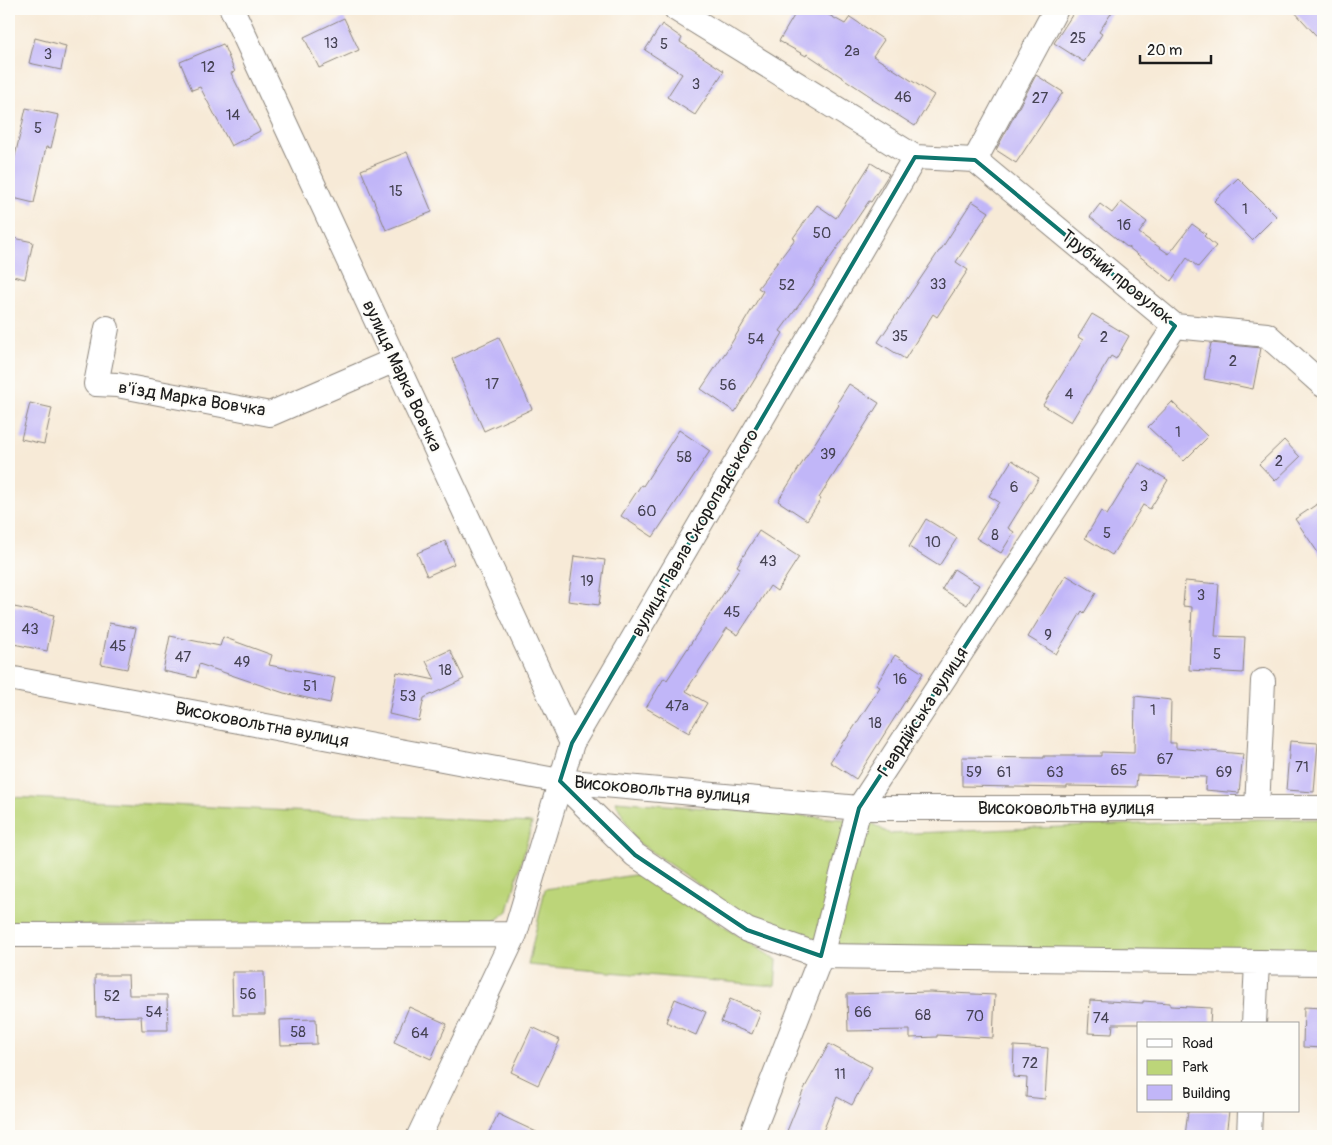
<svg xmlns="http://www.w3.org/2000/svg" width="1332" height="1145" viewBox="0 0 1332 1145" font-family="Pangolin,sans-serif">
<rect width="100%" height="100%" fill="#fdfcf7"/>
<filter id="ink" filterUnits="userSpaceOnUse"><feTurbulence type="fractalNoise" baseFrequency=".02" numOctaves="2"/><feDisplacementMap in="SourceGraphic" scale="10" xChannelSelector="R" yChannelSelector="G"/><feConvolveMatrix kernelMatrix="1 2 1 2 8 2 1 2 1" color-interpolation-filters="sRGB"/></filter>
<filter id="wash" filterUnits="userSpaceOnUse"><feTurbulence type="fractalNoise" baseFrequency=".0096" numOctaves="4" result="noise"/><feDisplacementMap in="SourceGraphic" scale="20" xChannelSelector="R" yChannelSelector="G"/><feGaussianBlur stdDeviation="1.12" result="paint"/><feColorMatrix in="noise" values="0 0 0 0 0 0 0 0 0 0 0 0 0 0 0 0 0 1.4 0 .05"/><feComposite in="paint" operator="in"/></filter>
<g filter="url(#wash)">
<rect width="100%" height="100%" fill="#f7ead7"/>
<path fill="#bcd579" stroke="#6c784a" d="M 9,797 L 532,823 L 508,911 L 488,926 L 9,925 Z
M 615,801 L 868,821 L 890,834 L 1260,819 L 1323,819 L 1323,956 L 816,949 L 752,922 L 636,841 Z
M 640,874 L 777,960 L 775,986 L 528,965 L 545,889 Z"/>
<g id="blocks">
<path fill="#c1b6f8" d="M 798,9 L 818,9 L 845,24 L 850,17 L 884,40 L 873,56 L 934,95 L 915,126 L 872,99 L 873,98 L 807,54 L 806,56 L 779,41 Z
M 1076,9 L 1114,9 L 1099,32 L 1102,34 L 1084,62 L 1054,43 Z
M 1292,9 L 1323,9 L 1323,43 Z
M 344,18 L 359,50 L 319,68 L 304,37 Z
M 662,24 L 682,38 L 680,42 L 724,71 L 695,115 L 667,97 L 682,74 L 645,50 Z
M 35,38 L 66,46 L 61,70 L 29,63 Z
M 223,44 L 235,72 L 231,73 L 260,131 L 231,146 L 200,87 L 192,90 L 180,62 Z
M 1036,75 L 1063,92 L 1016,163 L 996,150 Z
M 26,108 L 59,115 L 51,148 L 46,147 L 34,203 L 9,197 L 9,164 L 13,165 Z
M 407,152 L 432,212 L 386,230 L 361,170 Z
M 871,163 L 889,174 L 871,202 L 869,201 L 814,282 L 815,283 L 780,331 L 783,333 L 735,412 L 701,389 L 729,347 L 763,291 L 758,288 L 795,239 L 793,238 L 817,205 L 836,218 Z
M 1238,178 L 1276,216 L 1252,240 L 1214,201 Z
M 972,201 L 989,212 L 956,262 L 968,270 L 937,317 L 933,314 L 905,359 L 878,342 L 939,251 L 940,251 Z
M 1121,202 L 1147,222 L 1139,233 L 1169,254 L 1192,224 L 1206,234 L 1204,236 L 1216,246 L 1198,267 L 1187,258 L 1171,281 L 1128,247 L 1127,247 L 1090,217 L 1100,204 L 1112,213 Z
M 9,237 L 33,242 L 25,279 L 9,275 Z
M 1092,314 L 1129,336 L 1116,359 L 1111,356 L 1071,422 L 1043,405 L 1083,340 L 1078,337 Z
M 499,337 L 532,409 L 484,431 L 452,359 Z
M 1211,343 L 1261,348 L 1253,389 L 1204,379 Z
M 849,384 L 879,403 L 819,498 L 821,499 L 807,520 L 778,501 L 839,405 L 837,403 Z
M 1172,402 L 1208,437 L 1184,461 L 1148,427 Z
M 30,403 L 52,408 L 44,444 L 21,439 Z
M 679,430 L 710,451 L 653,537 L 621,516 L 641,485 L 643,486 Z
M 1284,440 L 1300,457 L 1275,481 L 1259,464 Z
M 1012,460 L 1039,478 L 1008,528 L 1014,532 L 1001,553 L 976,538 L 999,502 L 989,496 Z
M 1139,463 L 1168,480 L 1150,509 L 1143,505 L 1112,555 L 1085,538 L 1101,511 L 1107,515 Z
M 1323,500 L 1323,560 L 1295,519 Z
M 926,519 L 957,538 L 939,566 L 909,547 Z
M 759,531 L 799,557 L 777,591 L 770,586 L 738,635 L 727,628 L 686,691 L 707,703 L 689,733 L 646,708 L 664,678 L 667,680 L 740,568 L 737,566 Z
M 445,541 L 454,564 L 427,576 L 417,553 Z
M 574,556 L 605,560 L 599,605 L 568,601 Z
M 954,569 L 979,585 L 967,605 L 942,589 Z
M 1066,575 L 1096,593 L 1084,613 L 1082,611 L 1056,654 L 1028,637 Z
M 1185,581 L 1219,584 L 1215,636 L 1245,637 L 1243,673 L 1189,670 L 1192,607 L 1183,606 Z
M 9,606 L 54,615 L 47,651 L 9,643 Z
M 109,623 L 136,628 L 127,669 L 101,664 Z
M 170,636 L 220,646 L 223,637 L 272,655 L 269,665 L 335,678 L 330,703 L 284,693 L 199,664 L 196,678 L 163,671 Z
M 450,650 L 464,679 L 424,698 L 419,721 L 389,714 L 397,672 L 435,680 L 426,661 Z
M 895,655 L 923,673 L 856,779 L 830,762 L 844,740 L 845,741 L 880,687 L 876,685 Z
M 1135,696 L 1171,700 L 1170,743 L 1176,743 L 1176,748 L 1243,754 L 1239,793 L 1205,790 L 1206,777 L 1137,775 L 1136,787 L 1067,786 L 1067,788 L 962,786 L 962,757 L 1044,758 L 1044,756 L 1101,756 L 1101,752 L 1134,753 Z
M 1290,741 L 1318,743 L 1314,792 L 1286,790 Z
M 232,972 L 264,972 L 265,1015 L 233,1015 Z
M 95,975 L 128,975 L 129,995 L 167,995 L 168,1030 L 142,1030 L 141,1016 L 96,1017 Z
M 930,992 L 995,995 L 993,1038 L 937,1035 L 937,1037 L 910,1038 L 910,1030 L 848,1031 L 847,994 Z
M 675,999 L 706,1012 L 696,1035 L 666,1022 Z
M 730,999 L 761,1012 L 752,1034 L 721,1022 Z
M 1090,1000 L 1143,1003 L 1143,1001 L 1170,1003 L 1170,1006 L 1211,1008 L 1210,1024 L 1113,1024 L 1112,1034 L 1088,1033 Z
M 409,1007 L 447,1024 L 431,1059 L 394,1042 Z
M 1304,1007 L 1323,1008 L 1323,1048 L 1303,1047 Z
M 316,1019 L 317,1044 L 281,1045 L 280,1020 Z
M 532,1027 L 560,1040 L 538,1085 L 511,1072 Z
M 829,1044 L 872,1067 L 852,1105 L 837,1097 L 821,1136 L 785,1136 L 804,1089 Z
M 1014,1046 L 1048,1048 L 1045,1099 L 1026,1097 L 1027,1078 L 1013,1077 Z
M 1188,1111 L 1229,1111 L 1226,1136 L 1185,1136 Z
M 498,1114 L 545,1136 L 487,1136 Z"/>
</g>
</g>
<g filter="url(#ink)">
<use href="#blocks" fill-opacity="0" stroke="#8a837a" stroke-width="1"/>
<g fill="none" stroke-linecap="round" stroke-linejoin="round">
<g stroke="#8a837a" stroke-width="26">
<path id="minor" d="M 232,9 L 572,743
M 676,9 L 915,157
M 975,160 L 1175,326 L 1267,335 L 1323,385
M 107,328 L 96,384 L 117,385 L 270,414 L 395,360
M 9,678 L 560,781 L 859,808 L 1323,808
M 560,781 L 635,855 L 747,930 L 821,956 L 1323,963
M 1257,808 L 1263,681
M 9,935 L 515,934
M 1254,1024 L 1257,963
M 419,1136 L 515,934 L 572,743 L 915,157 L 975,160 L 1056,9
M 751,1136 L 821,956 L 859,808 L 1175,326
M 1249,1136 L 1250,1111"/>
</g>
<use href="#minor" stroke="#fff" stroke-width="24"/>
</g>
</g>
<path fill="none" stroke="#0f766e" stroke-width="4" stroke-linejoin="round" d="M 915,157 L 975,160 L 1175,326 L 859,808 L 821,956 L 747,930 L 635,855 L 560,781 L 572,743 Z"/>
<g text-anchor="middle" dominant-baseline="central" stroke-width="4" stroke-linejoin="round" paint-order="stroke">
<g font-size="15" fill="#454253">
<text x="1078" y="38">25</text>
<text x="331" y="43">13</text>
<text x="664" y="44">5</text>
<text x="852" y="51">2а</text>
<text x="48" y="54">3</text>
<text x="208" y="67">12</text>
<text x="696" y="84">3</text>
<text x="903" y="97">46</text>
<text x="1040" y="98">27</text>
<text x="233" y="115">14</text>
<text x="38" y="128">5</text>
<text x="396" y="191">15</text>
<text x="1245" y="209">1</text>
<text x="1124" y="225">1б</text>
<text x="822" y="233">50</text>
<text x="938" y="284">33</text>
<text x="787" y="285">52</text>
<text x="900" y="336">35</text>
<text x="1104" y="337">2</text>
<text x="756" y="339">54</text>
<text x="1233" y="361">2</text>
<text x="492" y="384">17</text>
<text x="728" y="385">56</text>
<text x="1069" y="394">4</text>
<text x="1178" y="432">1</text>
<text x="828" y="454">39</text>
<text x="684" y="457">58</text>
<text x="1279" y="461">2</text>
<text x="1144" y="486">3</text>
<text x="1014" y="487">6</text>
<text x="647" y="511">60</text>
<text x="1107" y="533">5</text>
<text x="995" y="535">8</text>
<text x="933" y="542">10</text>
<text x="768" y="561">43</text>
<text x="587" y="581">19</text>
<text x="1201" y="595">3</text>
<text x="732" y="612">45</text>
<text x="30" y="629">43</text>
<text x="1048" y="635">9</text>
<text x="118" y="646">45</text>
<text x="1217" y="654">5</text>
<text x="183" y="657">47</text>
<text x="242" y="662">49</text>
<text x="445" y="670">18</text>
<text x="900" y="679">16</text>
<text x="310" y="686">51</text>
<text x="408" y="696">53</text>
<text x="677" y="706">47а</text>
<text x="1153" y="710">1</text>
<text x="875" y="723">18</text>
<text x="1165" y="759">67</text>
<text x="1302" y="767">71</text>
<text x="1119" y="770">65</text>
<text x="974" y="772">59</text>
<text x="1004" y="772">61</text>
<text x="1055" y="772">63</text>
<text x="1224" y="772">69</text>
<text x="248" y="994">56</text>
<text x="112" y="996">52</text>
<text x="154" y="1012">54</text>
<text x="863" y="1012">66</text>
<text x="923" y="1015">68</text>
<text x="975" y="1016">70</text>
<text x="1101" y="1018">74</text>
<text x="298" y="1032">58</text>
<text x="420" y="1033">64</text>
<text x="1030" y="1063">72</text>
<text x="840" y="1074">11</text>
</g>
<g font-size="18" fill="#1c1c1c" stroke="#fdfcf7">
<text transform="translate(1117 277) rotate(39)">Трубний провулок</text>
<text transform="translate(402 376) rotate(65)">вулиця Марка Вовчка</text>
<text transform="translate(192 399) rotate(9)">в'їзд Марка Вовчка</text>
<text transform="translate(695 533) rotate(-60)">вулиця Павла Скоропадського</text>
<text transform="translate(923 712) rotate(-57)">Гвардійська вулиця</text>
<text transform="translate(262 725) rotate(11)">Високовольтна вулиця</text>
<text transform="translate(662 790) rotate(5)">Високовольтна вулиця</text>
<text x="1066" y="808">Високовольтна вулиця</text>
</g>
</g>
<rect width="1332" height="1145" fill="none" stroke="#fdfcf7" stroke-width="30"/>
<rect x="1137" y="1022" width="162" height="90" fill="#fdfcf7" stroke="#a3a29f"/>
<rect x="1147" y="1039" width="25" height="8" fill="#ffffff" stroke="#a3a29f"/>
<text x="1182" y="1048" font-size="15" fill="#1c1c1c">Road</text>
<rect x="1147" y="1060" width="25" height="15" fill="#bcd579" stroke="#a3a29f"/>
<text x="1182" y="1072" font-size="15" fill="#1c1c1c">Park</text>
<rect x="1147" y="1085" width="25" height="15" fill="#c1b6f8" stroke="#a3a29f"/>
<text x="1182" y="1098" font-size="15" fill="#1c1c1c">Building</text>
<path d="M1140 55v8h71v-8" fill="none" stroke="#1c1c1c" stroke-width="2.5"/>
<text x="1147" y="55" font-size="15" fill="#1c1c1c" stroke="#fdfcf7" stroke-width="4" paint-order="stroke">20 m</text>
</svg>
